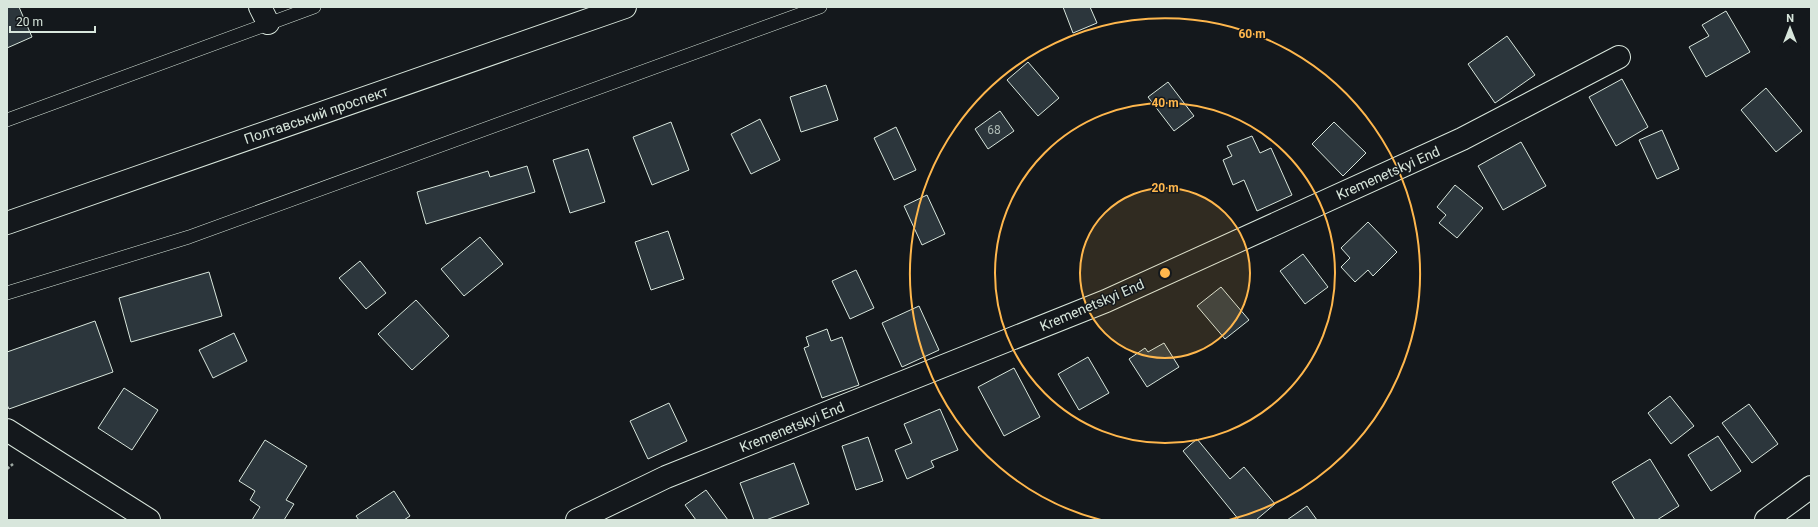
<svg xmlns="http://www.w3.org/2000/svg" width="1818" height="527" viewBox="0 0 1818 527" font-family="Roboto,sans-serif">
<rect width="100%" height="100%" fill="#14181c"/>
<path fill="#2c363c" stroke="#d8e6dc" d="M 7,7 L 19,7 L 32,37 L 7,48 Z
M 1063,7 L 1090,7 L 1097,23 L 1073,33 Z
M 1726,11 L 1750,52 L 1706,77 L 1689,47 L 1709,36 L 1702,25 Z
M 1507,36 L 1535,75 L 1495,103 L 1468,64 Z
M 1028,62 L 1059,98 L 1038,116 L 1007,80 Z
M 1622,79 L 1648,127 L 1616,146 L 1589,97 Z
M 1168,82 L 1194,116 L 1174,131 L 1148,97 Z
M 826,85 L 838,120 L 801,132 L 790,97 Z
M 1766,88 L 1802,131 L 1776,152 L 1741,110 Z
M 1000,111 L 1014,131 L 988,149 L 975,129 Z
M 760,119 L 780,160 L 751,174 L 731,134 Z
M 671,122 L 689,170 L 652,185 L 633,137 Z
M 1334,122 L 1366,153 L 1343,176 L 1312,144 Z
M 896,127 L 916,170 L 894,180 L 874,138 Z
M 1662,130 L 1679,169 L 1657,179 L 1639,140 Z
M 1252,136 L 1260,153 L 1271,148 L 1292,195 L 1257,211 L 1244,180 L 1233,185 L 1223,160 L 1232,156 L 1227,146 Z
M 1521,142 L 1546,186 L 1503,210 L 1478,166 Z
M 588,149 L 605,202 L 570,213 L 553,160 Z
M 527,166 L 535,192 L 426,224 L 417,192 L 488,171 L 490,177 Z
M 1455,185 L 1483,208 L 1457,238 L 1439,223 L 1446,215 L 1437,207 Z
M 927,195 L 945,234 L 922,245 L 904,206 Z
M 1368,222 L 1397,252 L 1373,276 L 1368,270 L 1355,282 L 1341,267 L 1350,258 L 1341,248 Z
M 668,231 L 684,279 L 651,290 L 635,242 Z
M 480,237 L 503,264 L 464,296 L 441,269 Z
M 1303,254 L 1328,287 L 1305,304 L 1280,271 Z
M 360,261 L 386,293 L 366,309 L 339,278 Z
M 856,270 L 874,308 L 850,319 L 832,281 Z
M 209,272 L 222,316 L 131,342 L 119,298 Z
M 1221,287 L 1249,320 L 1225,339 L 1197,306 Z
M 416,300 L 449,336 L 412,370 L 378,334 Z
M 919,306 L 939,350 L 902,367 L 882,323 Z
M 95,321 L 113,372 L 9,409 L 7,405 L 7,352 Z
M 827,329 L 831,341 L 842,337 L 859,385 L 822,398 L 804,348 L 809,346 L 806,337 Z
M 234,333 L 247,361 L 213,378 L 199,350 Z
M 1164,343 L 1179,367 L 1147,387 L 1129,359 L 1145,348 L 1148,352 Z
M 1088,357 L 1109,393 L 1079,410 L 1058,374 Z
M 1014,368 L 1040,417 L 1004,436 L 978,387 Z
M 124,388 L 158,410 L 132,450 L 98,428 Z
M 1670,396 L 1694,426 L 1671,444 L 1648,413 Z
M 669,403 L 687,441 L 648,459 L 630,421 Z
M 1749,404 L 1778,444 L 1752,463 L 1722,423 Z
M 940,409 L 958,450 L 931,461 L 934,467 L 907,479 L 895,450 L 912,443 L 904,424 Z
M 1718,436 L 1741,471 L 1711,491 L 1688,455 Z
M 868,437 L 883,481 L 856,490 L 842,446 Z
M 1197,439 L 1230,479 L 1244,467 L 1275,504 L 1256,520 L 1239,520 L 1183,451 Z
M 265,440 L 307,466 L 286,500 L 294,504 L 284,520 L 252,520 L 260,507 L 250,500 L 255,491 L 239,481 Z
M 1650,459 L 1679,506 L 1657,520 L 1635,520 L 1612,482 Z
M 794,463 L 809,504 L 766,520 L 754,520 L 740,483 Z
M 706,490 L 728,520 L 696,520 L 685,505 Z
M 394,491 L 410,516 L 404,520 L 359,520 L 356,516 Z
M 1307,506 L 1317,520 L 1287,520 Z"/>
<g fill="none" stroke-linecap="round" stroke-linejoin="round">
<g stroke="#d8e6dc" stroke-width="14">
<path id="lane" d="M 7,120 L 314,7
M 7,293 L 189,237 L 820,7"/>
</g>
<g stroke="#d8e6dc" stroke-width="24">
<path id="street" d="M 260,7 L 268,23
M 7,430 L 149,520
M 577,520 L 666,477 L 1106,301 L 1462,139 L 1619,57
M 1766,520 L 1811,487"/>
</g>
<g stroke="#d8e6dc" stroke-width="24">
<path id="highway" d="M 7,223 L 625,7"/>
</g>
<path stroke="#9da8a2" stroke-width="2.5" stroke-dasharray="3 2" stroke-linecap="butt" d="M 7,469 L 13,464"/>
<use href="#lane" stroke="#14181c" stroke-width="13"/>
<use href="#street" stroke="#14181c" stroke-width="22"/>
<use href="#highway" stroke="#14181c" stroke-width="22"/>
</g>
<circle cx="1165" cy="273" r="85" fill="#ffb74d" fill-opacity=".12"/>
<g fill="none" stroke="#ffb74d" stroke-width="2">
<circle cx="1165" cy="273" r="85"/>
<circle cx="1165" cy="273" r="170"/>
<path d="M1101 520A255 255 0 1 1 1229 520"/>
</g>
<g text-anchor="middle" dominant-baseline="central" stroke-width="3" stroke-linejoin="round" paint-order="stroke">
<g font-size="12" fill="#adbab4">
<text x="994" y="130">68</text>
</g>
<g font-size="14" fill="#d8e6dc" stroke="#14181c">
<text transform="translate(316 115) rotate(-19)">Полтавський проспект</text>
<text transform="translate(1388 173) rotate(-24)">Kremenetskyi End</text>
<text transform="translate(1092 305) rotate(-23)">Kremenetskyi End</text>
<text transform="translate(792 427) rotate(-22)">Kremenetskyi End</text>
</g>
</g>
<circle cx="1165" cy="273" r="6" fill="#ffb74d" stroke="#14181c" stroke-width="2"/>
<g font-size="12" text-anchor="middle" font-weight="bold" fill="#ffb74d" stroke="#14181c" stroke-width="3" stroke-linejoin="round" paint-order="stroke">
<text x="1252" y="38">60 m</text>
<text x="1165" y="107">40 m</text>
<text x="1165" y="192">20 m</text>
</g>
<rect width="1818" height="527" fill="none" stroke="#d8e6dc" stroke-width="16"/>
<g transform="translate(1790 28)" stroke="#14181c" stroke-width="3" paint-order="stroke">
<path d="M0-3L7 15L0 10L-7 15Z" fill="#d8e6dc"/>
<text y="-6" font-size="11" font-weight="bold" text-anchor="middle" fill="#d8e6dc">N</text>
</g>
<path d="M10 26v6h85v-6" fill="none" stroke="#d8e6dc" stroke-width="2"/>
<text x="16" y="26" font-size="12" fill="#d8e6dc" stroke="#14181c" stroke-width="3" paint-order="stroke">20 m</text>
</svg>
